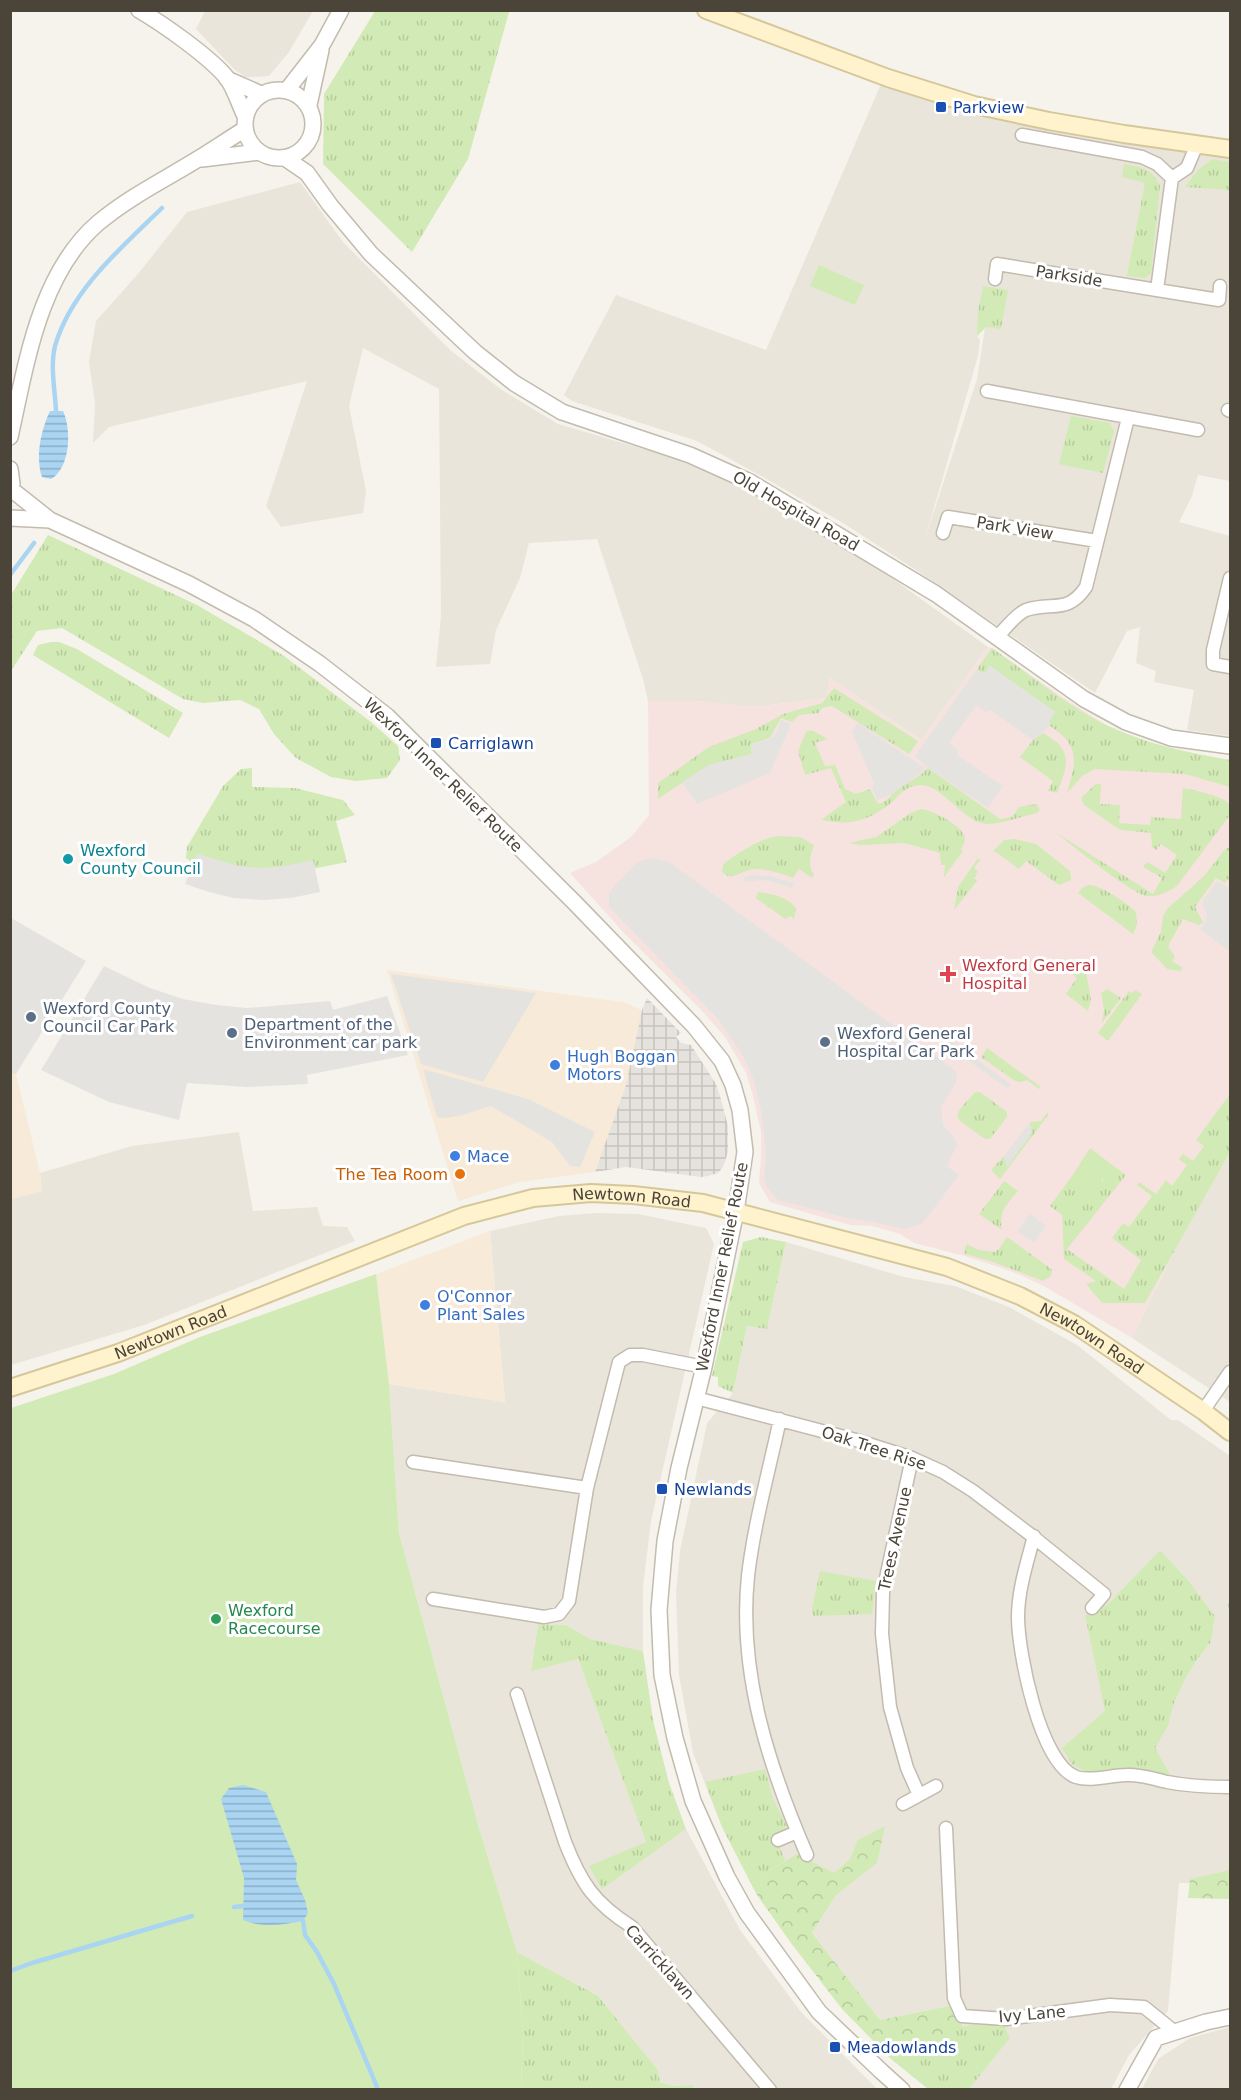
<svg xmlns="http://www.w3.org/2000/svg" width="1241" height="2100" viewBox="0 0 1241 2100" font-family="'DejaVu Sans',sans-serif">
<defs>
<pattern id="industrial-grid" width="8" height="8" patternUnits="userSpaceOnUse" patternTransform="scale(1.5)"><rect width="8" height="8" fill="#e6e2dd"/><path d="M0 4h8M4 0v8" fill="none" stroke="#c7c3be"/></pattern>
<pattern id="grass-tufts" width="24" height="20" patternUnits="userSpaceOnUse" patternTransform="scale(1.5)"><rect width="24" height="20" fill="#d2eab5"/><path d="M3 7l-1-3M5 7V3M7 7l1-3M15 17l-1-3M17 17v-4M19 17l1-3" fill="none" stroke="#b6ca9c"/></pattern>
<pattern id="forest-crowns" width="20" height="18" patternUnits="userSpaceOnUse" patternTransform="scale(1.5)"><rect width="20" height="18" fill="#d2eab5"/><path d="M2 6a3 3 0 1 1 6 0M12 15a3 3 0 1 1 6 0" fill="none" stroke="#b6ca9c"/></pattern>
<pattern id="water-rules" width="6" height="5" patternUnits="userSpaceOnUse" patternTransform="scale(1.5)"><rect width="6" height="5" fill="#a9d4f2"/><path d="M0 2.5h6" fill="none" stroke="#8caec5"/></pattern>
</defs>
<rect width="100%" height="100%" fill="#f6f3ec"/>
<path fill="#eae5da" fill-rule="evenodd" d="M 205,11 L 205,10 L 313,11 L 289,52 L 269,76 L 253,77 L 245,77 L 234,69 L 196,29 Z
M 881,84 L 917,97 L 1011,123 L 1230,159 L 1230,481 L 1198,475 L 1192,496 L 1179,522 L 1230,536 L 1230,736 L 1187,730 L 1194,690 L 1154,682 L 1156,671 L 1136,663 L 1140,627 L 1127,631 L 1095,693 L 916,570 L 843,523 L 763,477 L 697,441 L 572,401 L 564,395 L 616,295 L 766,350 ZM 985,328 L 977,379 L 925,539 L 978,356 L 980,340 L 977,336 Z
M 300,182 L 343,242 L 450,350 L 502,390 L 558,424 L 674,458 L 745,489 L 882,571 L 988,647 L 921,740 L 830,678 L 827,698 L 753,707 L 695,701 L 648,701 L 643,679 L 597,539 L 529,543 L 520,578 L 496,630 L 490,664 L 436,667 L 441,616 L 439,389 L 363,348 L 349,406 L 366,491 L 363,513 L 281,527 L 266,506 L 307,381 L 109,427 L 93,443 L 95,403 L 89,362 L 96,321 L 138,274 L 187,212 Z
M 239,1132 L 253,1211 L 317,1207 L 323,1226 L 347,1227 L 355,1241 L 144,1325 L 11,1365 L 11,1199 L 42,1191 L 40,1173 L 132,1146 Z
M 1230,1152 L 1230,1402 L 1132,1338 L 1179,1241 Z
M 596,1213 L 638,1214 L 706,1228 L 714,1244 L 651,1521 L 643,1587 L 643,1651 L 590,1639 L 566,1625 L 538,1624 L 531,1670 L 578,1659 L 646,1842 L 653,1852 L 686,1829 L 740,1930 L 801,2012 L 877,2089 L 695,2090 L 692,2085 L 673,2086 L 660,2082 L 658,2070 L 598,1996 L 517,1952 L 479,1828 L 399,1533 L 389,1384 L 505,1402 L 490,1231 L 559,1216 Z
M 786,1242 L 904,1277 L 955,1286 L 1009,1307 L 1077,1345 L 1171,1420 L 1178,1420 L 1230,1456 L 1230,1883 L 1179,1883 L 1168,2011 L 1129,2055 L 1111,2089 L 969,2089 L 1010,2038 L 971,2024 L 964,2028 L 949,2006 L 880,2020 L 812,1933 L 836,1895 L 827,1888 L 757,1895 L 722,1827 L 693,1753 L 679,1675 L 676,1593 L 680,1551 L 707,1423 L 733,1393 L 747,1326 L 767,1329 ZM 1160,1550 L 1188,1580 L 1215,1616 L 1211,1642 L 1196,1661 L 1184,1681 L 1174,1703 L 1168,1726 L 1107,1605 Z
M 1230,2027 L 1230,2089 L 1142,2089 L 1158,2059 L 1190,2038 Z"/>
<path fill="#f7ead8" d="M 387,970 L 623,1002 L 642,1010 L 626,1085 L 595,1172 L 520,1182 L 458,1201 Z
M 10,1074 L 16,1074 L 40,1173 L 42,1191 L 11,1199 Z
M 490,1231 L 505,1402 L 389,1384 L 376,1274 Z"/>
<path fill="url(#industrial-grid)" d="M 647,998 L 681,1033 L 676,1037 L 681,1043 L 691,1045 L 716,1084 L 720,1096 L 728,1126 L 728,1152 L 723,1167 L 718,1173 L 708,1176 L 701,1177 L 626,1167 L 595,1172 L 626,1085 L 642,1010 Z"/>
<path fill="#f6e3e0" d="M 988,647 L 992,648 L 1061,696 L 1106,725 L 1151,743 L 1200,755 L 1230,760 L 1230,1152 L 1179,1241 L 1132,1338 L 1042,1285 L 1013,1272 L 965,1256 L 914,1243 L 900,1234 L 872,1226 L 850,1225 L 770,1202 L 759,1183 L 761,1157 L 761,1132 L 752,1092 L 746,1073 L 725,1037 L 704,1013 L 625,934 L 570,873 L 596,862 L 631,837 L 649,815 L 648,701 L 695,701 L 753,707 L 826,698 L 830,678 L 921,740 Z"/>
<path fill="url(#grass-tufts)" d="M 506,10 L 509,12 L 468,159 L 412,252 L 323,164 L 324,94 L 375,11 Z
M 1212,159 L 1230,162 L 1230,190 L 1185,187 L 1198,170 Z
M 1124,164 C 1140,167 1154,169 1160,186 L 1151,273 L 1145,278 L 1127,276 L 1145,183 L 1122,177 Z
M 983,286 L 1008,290 L 1001,329 L 986,327 L 977,336 L 978,312 Z
M 1071,416 L 1110,423 L 1114,431 L 1103,473 L 1059,464 Z
M 48,535 L 197,605 L 284,656 L 371,722 L 398,746 L 400,760 L 387,778 L 356,781 L 331,777 L 296,758 L 274,734 L 259,709 L 240,700 L 203,703 L 183,699 L 62,628 L 37,631 L 11,671 L 11,595 Z
M 51,642 L 59,642 L 77,649 L 183,713 L 169,738 L 33,655 L 38,645 Z
M 992,648 C 1028,673 1066,705 1106,725 C 1145,744 1189,753 1230,760 L 1230,787 L 1185,774 L 1095,769 L 1082,776 L 1067,793 C 1076,762 1081,746 1050,726 L 1049,721 L 1055,712 L 990,666 L 984,674 L 977,669 Z
M 834,688 L 918,741 L 909,754 L 832,706 L 822,708 L 819,713 L 799,715 L 792,722 L 781,718 L 770,738 L 751,744 L 752,754 L 709,765 L 658,799 L 658,783 L 709,747 L 756,729 L 783,714 L 822,703 Z
M 811,730 L 828,739 L 815,743 L 825,766 L 835,765 L 845,789 L 856,794 L 870,789 L 878,804 C 889,801 892,793 901,787 C 911,780 920,777 928,768 L 1000,819 L 1012,817 L 1019,807 L 1036,804 L 1040,810 L 1037,813 C 1024,816 999,824 987,824 C 965,824 942,784 920,785 C 901,787 900,797 886,807 C 864,823 846,825 821,820 L 846,802 L 831,768 L 805,775 L 798,751 L 806,732 Z
M 1043,733 C 1074,750 1068,764 1057,793 L 1048,791 L 1053,781 L 1020,757 L 1033,740 Z
M 252,768 L 252,787 L 295,788 L 343,800 L 355,815 L 336,821 L 347,862 L 277,876 L 194,864 L 186,858 L 187,847 L 223,786 L 241,769 Z
M 1096,784 L 1101,784 L 1100,804 L 1120,805 L 1119,823 L 1150,825 L 1151,817 L 1181,819 L 1183,788 C 1193,790 1225,796 1230,805 C 1231,807 1230,812 1230,815 L 1177,886 C 1169,891 1157,898 1147,896 C 1130,893 1072,845 1055,832 L 1153,894 L 1162,878 L 1143,867 L 1148,862 L 1165,873 L 1177,855 L 1161,844 L 1156,850 L 1152,847 L 1151,833 L 1121,830 L 1117,828 L 1084,805 L 1081,798 Z
M 921,809 C 932,810 959,824 964,835 C 966,840 964,844 961,849 L 963,851 L 944,877 L 945,865 L 941,865 L 940,854 L 937,852 L 904,843 L 860,845 L 849,843 L 876,837 L 911,813 Z
M 777,836 L 800,837 L 814,845 C 811,854 807,866 814,875 L 812,878 L 799,869 L 793,878 C 781,874 769,869 756,869 C 742,869 733,883 722,872 L 723,864 C 740,852 757,840 777,836 Z
M 1015,839 L 1036,844 L 1070,871 L 1071,880 L 1059,885 L 1026,861 L 1019,869 L 996,852 L 993,851 L 1004,840 Z
M 1230,847 L 1230,877 L 1225,883 L 1216,878 L 1195,907 L 1203,922 L 1199,925 L 1183,919 L 1168,946 L 1175,957 L 1172,961 L 1183,968 L 1181,971 L 1167,969 L 1151,952 L 1161,932 L 1163,916 L 1167,909 L 1204,876 L 1225,849 Z
M 978,858 L 980,860 L 974,868 L 978,871 L 974,878 L 977,881 L 954,910 L 958,887 Z
M 1088,885 C 1100,884 1127,903 1136,912 L 1137,924 L 1133,934 L 1078,893 L 1082,888 Z
M 758,892 C 771,894 791,897 796,910 L 794,919 L 791,916 L 785,919 L 756,898 Z
M 1071,969 L 1086,972 L 1091,999 L 1088,1011 L 1066,994 L 1077,978 L 1070,972 Z
M 1107,989 L 1121,998 L 1102,1023 L 1104,1010 L 1101,993 Z
M 1135,990 L 1142,994 L 1108,1041 L 1098,1033 L 1129,991 L 1132,993 Z
M 987,1048 L 1041,1087 L 1039,1089 L 1027,1080 L 1021,1082 L 1015,1081 L 981,1057 Z
M 975,1092 L 980,1092 L 1007,1112 L 1007,1117 L 990,1139 L 985,1139 L 960,1121 L 957,1116 L 960,1109 Z
M 1230,1094 L 1230,1152 L 1145,1303 L 1102,1303 L 1086,1284 L 1096,1281 L 1064,1259 L 1062,1215 L 1050,1206 L 1072,1176 L 1089,1186 L 1103,1182 L 1102,1175 L 1111,1164 L 1126,1175 L 1067,1249 L 1124,1289 L 1141,1260 L 1112,1238 L 1123,1223 L 1129,1227 L 1152,1196 L 1137,1185 L 1139,1182 L 1156,1194 L 1166,1180 L 1172,1186 L 1187,1165 L 1179,1159 L 1183,1154 L 1193,1161 L 1204,1146 L 1196,1140 Z
M 1047,1113 L 1049,1114 L 1000,1179 L 991,1170 L 1004,1156 L 1007,1166 L 1031,1133 L 1030,1122 L 1041,1121 Z
M 1004,1181 L 1018,1191 C 1007,1204 998,1212 1002,1230 L 979,1214 Z
M 761,1237 L 786,1242 L 767,1329 L 747,1326 L 733,1393 L 718,1386 L 718,1377 L 712,1376 L 743,1242 Z
M 1007,1237 L 1050,1268 L 1052,1270 L 1051,1276 L 1043,1281 L 990,1261 L 965,1254 L 964,1251 L 967,1244 L 979,1250 L 994,1252 L 999,1249 Z
M 1160,1550 L 1188,1580 L 1215,1616 L 1211,1642 L 1196,1661 L 1184,1681 L 1174,1703 L 1168,1726 L 1155,1748 L 1171,1776 L 1136,1768 L 1086,1772 L 1072,1764 L 1062,1748 L 1105,1711 L 1085,1615 L 1107,1605 Z
M 820,1571 L 876,1581 L 872,1614 L 813,1616 L 812,1609 Z
M 538,1624 L 566,1625 L 590,1639 L 643,1651 L 653,1720 L 669,1783 L 686,1829 L 602,1889 L 589,1866 L 646,1842 L 578,1659 L 531,1671 Z
M 765,1769 L 773,1799 L 787,1826 L 776,1836 L 785,1861 L 765,1874 L 757,1895 L 722,1827 L 705,1782 Z
M 517,1952 L 598,1996 L 658,2070 L 660,2082 L 673,2086 L 693,2085 L 693,2089 L 521,2089 L 523,2032 Z
M 971,2024 L 1004,2025 L 1010,2038 L 969,2089 L 928,2089 L 891,2059 Z"/>
<path fill="url(#forest-crowns)" d="M 885,1826 L 877,1863 L 836,1895 L 812,1933 L 880,2020 L 949,2006 L 964,2028 L 891,2059 L 842,2009 L 791,1943 L 757,1895 L 765,1874 L 797,1854 L 834,1873 L 850,1859 L 858,1840 Z
M 1230,1870 L 1230,1899 L 1188,1898 L 1190,1879 Z"/>
<path fill="#d2eab5" d="M 819,265 L 864,285 L 855,305 L 810,286 Z
M 1090,1148 L 1111,1164 L 1102,1175 C 1104,1200 1082,1182 1072,1176 Z
M 376,1274 L 389,1384 L 399,1533 L 479,1828 L 517,1952 L 523,2032 L 521,2089 L 11,2090 L 11,1408 L 114,1374 L 200,1337 Z"/>
<path fill="#e5e3e0" d="M 990,666 L 1055,712 L 1049,721 L 1050,726 L 1033,740 L 990,710 L 987,713 L 976,706 L 949,743 L 959,751 L 957,755 L 1003,786 L 988,808 L 928,768 L 915,756 L 977,669 L 984,674 Z
M 781,720 L 791,724 L 770,773 L 697,804 L 682,782 L 709,765 L 752,754 L 751,744 L 771,739 L 776,734 Z
M 858,723 L 926,769 L 891,795 L 877,800 L 872,787 L 874,784 L 852,731 Z
M 198,854 L 238,866 L 263,868 L 285,866 L 313,860 L 320,892 L 291,898 L 263,900 L 233,898 L 209,892 L 185,884 Z
M 653,858 L 669,862 L 957,1072 L 956,1083 L 941,1107 L 943,1125 L 956,1140 L 957,1145 L 947,1166 L 959,1175 L 922,1224 L 903,1229 L 874,1222 L 851,1219 L 778,1200 L 767,1187 L 764,1179 L 766,1152 L 761,1110 L 754,1081 L 742,1054 L 718,1019 L 609,907 L 609,893 L 616,884 L 638,862 Z
M 753,875 L 770,876 L 794,883 L 792,888 L 769,881 L 760,880 L 746,882 L 743,878 Z
M 1217,881 L 1228,887 L 1230,884 L 1230,952 L 1200,929 L 1206,921 L 1207,915 L 1202,902 Z
M 11,918 L 86,961 L 16,1074 L 11,1074 Z
M 104,966 L 150,988 L 183,999 L 216,1005 L 247,1008 L 330,1001 L 333,1010 L 387,996 L 408,1055 L 307,1075 L 308,1084 L 247,1087 L 187,1083 L 179,1120 L 109,1102 L 41,1070 Z
M 391,974 L 536,993 L 483,1082 L 421,1064 Z
M 951,1041 L 1011,1084 L 1008,1089 L 947,1045 Z
M 423,1069 L 528,1099 L 595,1132 L 580,1167 L 570,1166 L 552,1142 L 491,1106 L 463,1115 L 446,1118 L 437,1117 Z
M 1030,1122 L 1032,1133 L 1007,1167 L 1004,1156 Z
M 1030,1214 L 1046,1226 L 1034,1243 L 1017,1231 Z"/>
<path fill="url(#water-rules)" d="M 50,411 L 63,411 C 72,430 70,468 51,479 L 42,477 C 35,457 41,430 50,411 Z
M 243,1785 L 266,1792 L 297,1864 L 296,1880 L 305,1900 L 308,1913 L 303,1921 C 283,1925 262,1928 243,1920 L 244,1878 L 221,1799 L 229,1788 Z"/>
<g fill="none" stroke-linecap="round" stroke-linejoin="round">
<path stroke="#a9d4f2" stroke-width="4.5" d="M 56,411 C 55,390 50,366 55,346 C 71,290 122,247 162,208
M 10,575 L 34,543
M 1230,1606 L 1230,1605
M 234,1907 L 243,1906
M 303,1921 L 305,1935 L 317,1952 L 334,1984 L 377,2087
M 10,1971 L 32,1963 L 192,1916"/>
<g stroke="#c2bbae" stroke-width="15">
<path id="minor" d="M 1022,135 L 1142,157 L 1157,164 L 1172,178
M 995,279 L 997,264 L 1157,290 L 1172,178 L 1187,168 L 1197,144
M 1157,290 L 1219,300 L 1220,286
M 987,391 L 1198,430
M 1228,410 L 1230,411
M 943,533 L 948,517 L 1097,541
M 1230,578 L 1213,650 L 1213,664 L 1230,667
M 998,636 C 1005,629 1016,614 1026,610 C 1052,601 1067,615 1086,587 L 1128,418
M 696,1398 L 856,1440 L 912,1458 L 943,1472 L 973,1491 L 1031,1535 L 1104,1594 L 1092,1608
M 1203,1411 L 1230,1372
M 780,1419 C 769,1471 754,1524 748,1576 C 738,1673 769,1767 807,1855
M 912,1458 L 883,1592 L 882,1634 L 890,1707 L 907,1768 L 919,1795
M 413,1462 L 587,1488
M 1034,1536 C 1027,1563 1018,1590 1018,1617 C 1018,1652 1040,1764 1076,1777 C 1091,1782 1111,1775 1126,1775 C 1141,1774 1153,1779 1167,1782 C 1188,1786 1209,1787 1230,1787
M 433,1599 L 544,1617 L 559,1614 L 569,1601 L 587,1488 L 619,1362 L 630,1355 L 643,1355 L 704,1367
M 517,1694 L 565,1842 C 581,1883 594,1903 632,1927 L 770,2090
M 903,1804 L 936,1786
M 946,1828 L 954,1998 L 962,2016 L 1006,2019 L 1110,2005 L 1144,2007 L 1175,2032
M 778,1840 L 797,1832"/>
</g>
<g stroke="#c2bbae" stroke-width="18">
<path id="tertiary" d="M 139,10 C 163,24 210,57 227,78 C 235,89 239,104 245,116
M 227,79 L 261,94
M245 124a34 34 0 1 1 68 0a34 34 0 1 1-68 0Z
M 287,90 L 322,45 L 341,10
M 309,105 L 321,50
M 285,158 L 307,173 L 330,205 L 371,254 L 475,352 L 514,383 L 562,412 L 690,455 L 750,482 L 936,594 L 1084,699 L 1126,722 L 1171,738 L 1230,746
M 202,159 L 259,152
M 10,437 C 26,365 39,274 98,223 C 129,197 164,180 198,159 C 214,149 229,139 245,129
M 10,469 L 12,484
M 16,493 L 50,520 L 189,584 L 254,619 L 320,664 L 387,716 L 575,903 L 694,1026 L 722,1061 L 733,1085 L 740,1110 L 745,1152 L 736,1211 L 704,1367 L 679,1468 L 665,1541 L 659,1610 L 662,1675 L 675,1738 L 693,1801 L 727,1877 L 747,1913 L 819,2012 L 882,2072 L 902,2090
M 10,518 L 50,520
M 1127,2090 L 1156,2038 L 1206,2022 L 1230,2017"/>
</g>
<g stroke="#d6c79b" stroke-width="20">
<g id="secondary">
<path d="M 706,10 L 888,78 L 974,105 L 1049,121 L 1124,134 L 1230,149"/>
<path id="s1" d="M 10,1388 L 118,1353 L 464,1216 L 533,1198 L 591,1193 L 633,1195 L 703,1203 L 947,1267 L 1020,1296 L 1074,1324 L 1203,1411 L 1230,1432"/>
</g>
</g>
<use href="#minor" stroke="#fff" stroke-width="12"/>
<use href="#tertiary" stroke="#fff" stroke-width="15"/>
<use href="#secondary" stroke="#fff3cd" stroke-width="16"/>
</g>
<g fill="#1a4fb4" stroke="#fff" stroke-width="2">
<rect x="935" y="101" width="12" height="12" rx="3"/>
<rect x="430" y="737" width="12" height="12" rx="3"/>
<rect x="656" y="1483" width="12" height="12" rx="3"/>
<rect x="829" y="2041" width="12" height="12" rx="3"/>
</g>
<circle fill="#0f9aa8" stroke="#fff" stroke-width="2" cx="68" cy="859" r="6"/>
<path fill="#e0444e" stroke="#fff" stroke-width="2" d="M945 965h6v6h6v6h-6v6h-6v-6h-6v-6h6z"/>
<g fill="#5c6f8a" stroke="#fff" stroke-width="2">
<circle cx="31" cy="1017" r="6"/>
<circle cx="232" cy="1033" r="6"/>
<circle cx="825" cy="1042" r="6"/>
</g>
<g fill="#3f7fe0" stroke="#fff" stroke-width="2">
<circle cx="555" cy="1065" r="6"/>
<circle cx="455" cy="1156" r="6"/>
<circle cx="425" cy="1305" r="6"/>
</g>
<circle fill="#e8710a" stroke="#fff" stroke-width="2" cx="460" cy="1174" r="6"/>
<circle fill="#2e9e5b" stroke="#fff" stroke-width="2" cx="216" cy="1619" r="6"/>
<g text-anchor="middle" dominant-baseline="central" stroke-width="6" stroke-linejoin="round" paint-order="stroke">
<g font-size="16" fill="#164399" stroke="#fff" text-anchor="start">
<text x="953" y="107">Parkview</text>
<text x="448" y="743">Carriglawn</text>
<text x="674" y="1489">Newlands</text>
<text x="847" y="2047">Meadowlands</text>
</g>
<g font-size="16" fill="#4b4439" stroke="#fff">
<text transform="translate(1069 276) rotate(9)">Parkside</text>
<text transform="translate(796 511) rotate(30)">Old Hospital Road</text>
<text transform="translate(1015 528) rotate(9)">Park View</text>
<text transform="translate(443 775) rotate(44)">Wexford Inner Relief Route</text>
<text stroke="none"><textPath href="#s1" startOffset="656">Newtown Road</textPath></text>
<text transform="translate(722 1267) rotate(-79)">Wexford Inner Relief Route</text>
<text stroke="none"><textPath href="#s1" startOffset="170">Newtown Road</textPath></text>
<text stroke="none"><textPath href="#s1" startOffset="1142">Newtown Road</textPath></text>
<text transform="translate(874 1448) rotate(18)">Oak Tree Rise</text>
<text transform="translate(895 1539) rotate(-78)">Trees Avenue</text>
<text transform="translate(660 1962) rotate(48)">Carricklawn</text>
<text transform="translate(1032 2014) rotate(-5)">Ivy Lane</text>
</g>
<g font-size="16" fill="#0d838f" stroke="#fff" text-anchor="start">
<text x="80" y="850">Wexford<tspan x="80" dy="18">County Council</tspan></text>
</g>
<g font-size="16" fill="#be3a42" stroke="#fff" text-anchor="start">
<text x="962" y="965">Wexford General<tspan x="962" dy="18">Hospital</tspan></text>
</g>
<g font-size="16" fill="#4e5e75" stroke="#fff" text-anchor="start">
<text x="43" y="1008">Wexford County<tspan x="43" dy="18">Council Car Park</tspan></text>
<text x="244" y="1024">Department of the<tspan x="244" dy="18">Environment car park</tspan></text>
<text x="837" y="1033">Wexford General<tspan x="837" dy="18">Hospital Car Park</tspan></text>
</g>
<g font-size="16" fill="#366cbe" stroke="#fff" text-anchor="start">
<text x="567" y="1056">Hugh Boggan<tspan x="567" dy="18">Motors</tspan></text>
<text x="467" y="1156">Mace</text>
<text x="437" y="1296">O'Connor<tspan x="437" dy="18">Plant Sales</tspan></text>
</g>
<g font-size="16" fill="#c56008" stroke="#fff" text-anchor="end">
<text x="448" y="1174">The Tea Room</text>
</g>
<g font-size="16" fill="#27864d" stroke="#fff" text-anchor="start">
<text x="228" y="1610">Wexford<tspan x="228" dy="18">Racecourse</tspan></text>
</g>
</g>
<rect width="1241" height="2100" fill="none" stroke="#4b4439" stroke-width="24"/>
</svg>
